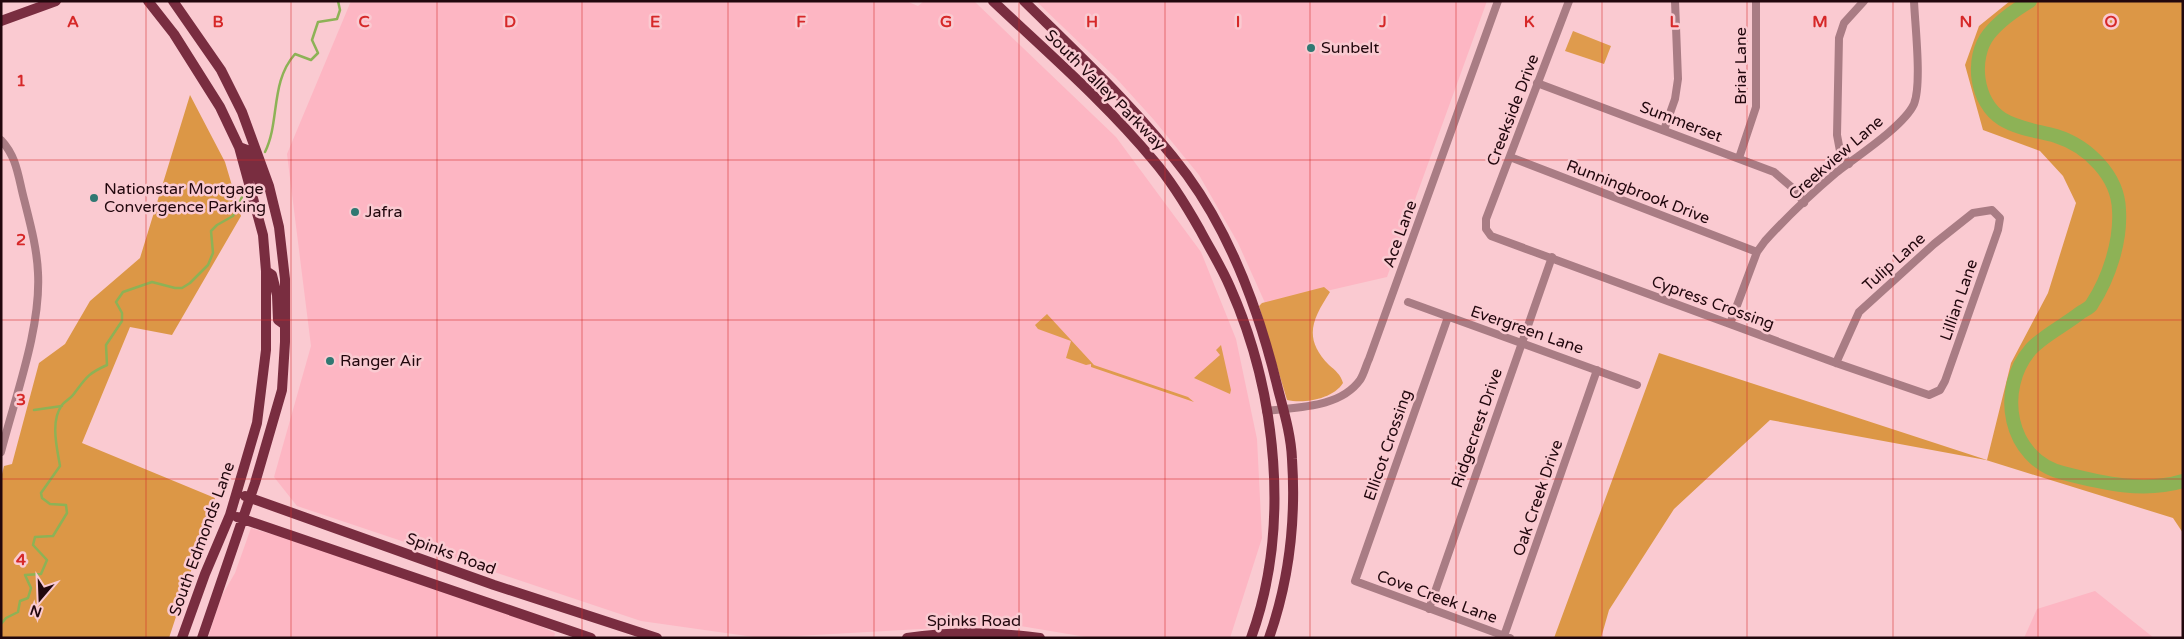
<svg xmlns="http://www.w3.org/2000/svg" width="2184" height="639" viewBox="0 0 2184 639" font-family="'Varela Round',sans-serif">
<rect width="100%" height="100%" fill="#facad1"/>
<path fill="#fdb6c3" d="M 351,1 L 906,1 L 918,6 L 924,1 L 974,1 L 1116,137 L 1201,252 L 1236,339 L 1257,439 L 1262,538 L 1230,638 L 1092,638 L 1009,624 L 761,638 L 641,621 L 297,506 L 274,477 L 311,346 L 287,154 Z
M 1036,1 L 1487,1 L 1387,277 L 1266,305 L 1238,243 L 1199,175 L 1154,120 L 1116,78 Z
M 251,528 L 292,540 L 538,625 L 555,633 L 554,638 L 208,638 L 221,597 L 235,573 Z
M 2095,591 L 2154,638 L 2024,638 L 2037,609 Z"/>
<path fill="#df9b4d" d="M 1573,31 L 1611,46 L 1604,64 L 1565,51 Z
M 1324,287 L 1330,292 C 1312,320 1303,338 1329,365 C 1335,370 1341,375 1343,383 C 1333,399 1304,404 1287,400 L 1259,306 L 1262,303 Z
M 1047,314 L 1094,365 L 1188,397 L 1194,402 L 1091,367 L 1091,364 L 1086,365 L 1066,358 L 1071,341 L 1038,329 L 1035,325 Z
M 1221,345 L 1231,390 L 1230,394 L 1194,378 L 1220,355 L 1216,350 Z"/>
<path fill="#dc9746" d="M 2010,1 L 2183,1 L 2183,533 L 2173,518 L 1986,460 L 1770,420 L 1674,509 L 1609,610 L 1601,638 L 1554,638 L 1659,353 L 1987,460 L 2011,363 L 2048,293 L 2076,203 L 2063,176 L 2040,151 L 1983,130 L 1965,65 L 1979,26 Z
M 190,95 L 225,162 L 241,216 L 172,335 L 130,327 L 82,443 L 215,498 L 169,638 L 1,638 L 1,478 L 4,466 L 12,464 L 39,363 L 65,344 L 90,301 L 140,258 Z"/>
<g fill="none" stroke-linecap="round" stroke-linejoin="round">
<path stroke="#8db256" stroke-width="2.5" d="M 265,152 C 280,122 270,82 295,54 L 311,60 L 318,53 L 312,40 L 318,22 L 337,19 L 340,10 L 338,1
M 34,410 L 62,406
M 1,624 L 6,618 L 18,612 L 20,601 L 28,598 L 31,588 L 25,575 L 41,574 L 47,560 L 33,545 L 35,537 L 53,536 L 67,513 L 66,505 L 50,504 L 42,498 L 41,493 L 60,466 C 57,448 50,421 62,405 C 65,401 70,399 73,395 C 86,378 87,374 107,365 L 106,345 L 122,321 L 122,313 L 116,302 L 123,292 L 152,282 L 175,288 L 182,288 L 190,283 L 208,265 L 213,253 L 211,231 L 217,225 L 233,216 L 242,197"/>
<path stroke="#8db256" stroke-width="14" d="M 2030,1 C 2015,10 2000,20 1989,34 C 1970,58 1976,103 2002,119 C 2018,129 2039,131 2056,136 C 2088,146 2118,176 2119,210 C 2121,241 2109,278 2092,304 C 2090,308 2084,310 2080,313 C 2065,325 2044,335 2031,349 C 1996,389 2008,459 2063,473 C 2102,483 2144,493 2183,481"/>
<path stroke="#a97c84" stroke-width="8" d="M 1569,1 L 1486,219 L 1486,229 L 1491,236 L 1836,363 L 1929,395 L 1940,390 L 1945,381 L 1998,230 L 2000,218 L 1992,210 L 1973,213 L 1934,244 L 1859,312 L 1836,363
M 1537,83 L 1774,172 L 1795,190 L 1804,203
M 1664,130 L 1675,99 L 1678,79 L 1675,1
M 1,140 C 17,157 18,176 24,199 C 30,223 37,248 38,273 C 41,329 15,397 1,452
M 1510,157 L 1757,252
M 1739,158 L 1756,107 L 1756,1
M 1849,164 L 1840,151 L 1837,135 L 1839,38 L 1844,23 L 1864,1
M 1408,302 L 1637,385
M 1448,317 L 1355,581 L 1510,638
M 1730,324 L 1757,252 L 1765,241 C 1787,217 1812,193 1837,172 C 1856,157 1904,126 1914,104 C 1922,84 1915,25 1914,1
M 1266,411 C 1297,407 1340,408 1360,380 C 1364,374 1366,365 1369,359 L 1498,1
M 1429,609 L 1552,257
M 1504,636 L 1597,370"/>
<path stroke="#792d40" stroke-width="10" d="M 148,1 L 174,34 L 220,107 L 239,147 L 263,235 L 266,271 L 266,350 L 257,423 L 230,515 L 205,574 L 182,638
M 173,1 L 221,70 L 242,112 L 269,186 L 279,227 L 285,279 L 285,342 L 282,390 L 255,483 L 202,638
M 993,1 C 1048,53 1106,103 1154,161 C 1172,182 1187,207 1200,230 C 1210,249 1222,268 1230,287 C 1277,393 1291,528 1251,638
M 1024,1 C 1081,57 1139,111 1187,175 C 1233,238 1260,314 1278,389 C 1284,412 1291,435 1292,459 C 1296,519 1289,581 1269,638
M 1,21 L 56,1
M 239,147 L 247,150 L 260,184 L 269,186
M 266,271 L 272,275 L 277,295 L 278,320 L 285,325
M 245,496 L 494,585 L 657,638
M 237,517 L 591,638
M 907,638 C 952,631 996,632 1040,638"/>
</g>
<path fill="none" stroke="#d62828" stroke-width="1" stroke-opacity="0.55" d="M 146,1 L 146,638M 291,1 L 291,638M 437,1 L 437,638M 582,1 L 582,638M 728,1 L 728,638M 874,1 L 874,638M 1019,1 L 1019,638M 1165,1 L 1165,638M 1310,1 L 1310,638M 1456,1 L 1456,638M 1602,1 L 1602,638M 1747,1 L 1747,638M 1893,1 L 1893,638M 2038,1 L 2038,638M 1,160 L 2183,160M 1,320 L 2183,320M 1,479 L 2183,479"/>
<g fill="#307872" stroke="#facad1" stroke-width="2">
<circle cx="1311" cy="48" r="5"/>
<circle cx="94" cy="198" r="5"/>
<circle cx="355" cy="212" r="5"/>
<circle cx="330" cy="361" r="5"/>
</g>
<g text-anchor="middle" dominant-baseline="central" stroke-width="5" stroke-linejoin="round" paint-order="stroke">
<g font-size="16" fill="#21070d" stroke="#facad1" text-anchor="start">
<text x="1321" y="48">Sunbelt</text>
<text x="104" y="189">Nationstar Mortgage<tspan x="104" dy="18">Convergence Parking</tspan></text>
<text x="365" y="212">Jafra</text>
<text x="340" y="361">Ranger Air</text>
</g>
<g font-size="16" fill="#21070d" stroke="#facad1">
<text transform="translate(1741 66) rotate(-90)">Briar Lane</text>
<text transform="translate(1105 90) rotate(45)">South Valley Parkway</text>
<text transform="translate(1513 110) rotate(-69)">Creekside Drive</text>
<text transform="translate(1681 122) rotate(21)">Summerset</text>
<text transform="translate(1836 158) rotate(-41)">Creekview Lane</text>
<text transform="translate(1638 192) rotate(21)">Runningbrook Drive</text>
<text transform="translate(1400 234) rotate(-70)">Ace Lane</text>
<text transform="translate(1894 262) rotate(-42)">Tulip Lane</text>
<text transform="translate(1959 300) rotate(-71)">Lillian Lane</text>
<text transform="translate(1713 303) rotate(20)">Cypress Crossing</text>
<text transform="translate(1527 330) rotate(19)">Evergreen Lane</text>
<text transform="translate(1477 428) rotate(-71)">Ridgecrest Drive</text>
<text transform="translate(1388 445) rotate(-71)">Ellicot Crossing</text>
<text transform="translate(1538 498) rotate(-71)">Oak Creek Drive</text>
<text transform="translate(202 539) rotate(-70)">South Edmonds Lane</text>
<text transform="translate(451 554) rotate(20)">Spinks Road</text>
<text transform="translate(1437 597) rotate(20)">Cove Creek Lane</text>
<text x="974" y="621">Spinks Road</text>
</g>
</g>
<g font-size="16" text-anchor="middle" font-weight="bold" fill="#d62828" stroke="#facad1" stroke-width="5" stroke-linejoin="round" paint-order="stroke">
<text x="73" y="27">A</text>
<text x="218" y="27">B</text>
<text x="364" y="27">C</text>
<text x="510" y="27">D</text>
<text x="655" y="27">E</text>
<text x="801" y="27">F</text>
<text x="946" y="27">G</text>
<text x="1092" y="27">H</text>
<text x="1238" y="27">I</text>
<text x="1383" y="27">J</text>
<text x="1529" y="27">K</text>
<text x="1674" y="27">L</text>
<text x="1820" y="27">M</text>
<text x="1966" y="27">N</text>
<text x="2111" y="27">O</text>
<text x="21" y="86">1</text>
<text x="21" y="245">2</text>
<text x="21" y="405">3</text>
<text x="21" y="565">4</text>
</g>
<rect width="2184" height="639" fill="none" stroke="#21070d" stroke-width="5"/>
<g transform="translate(40 599) rotate(199)" stroke="#facad1" stroke-width="4" paint-order="stroke">
<path d="M0-4L9 19L0 12L-9 19Z" fill="#21070d"/>
<text y="-8" font-size="14" font-weight="bold" text-anchor="middle" fill="#21070d">N</text>
</g>
</svg>
